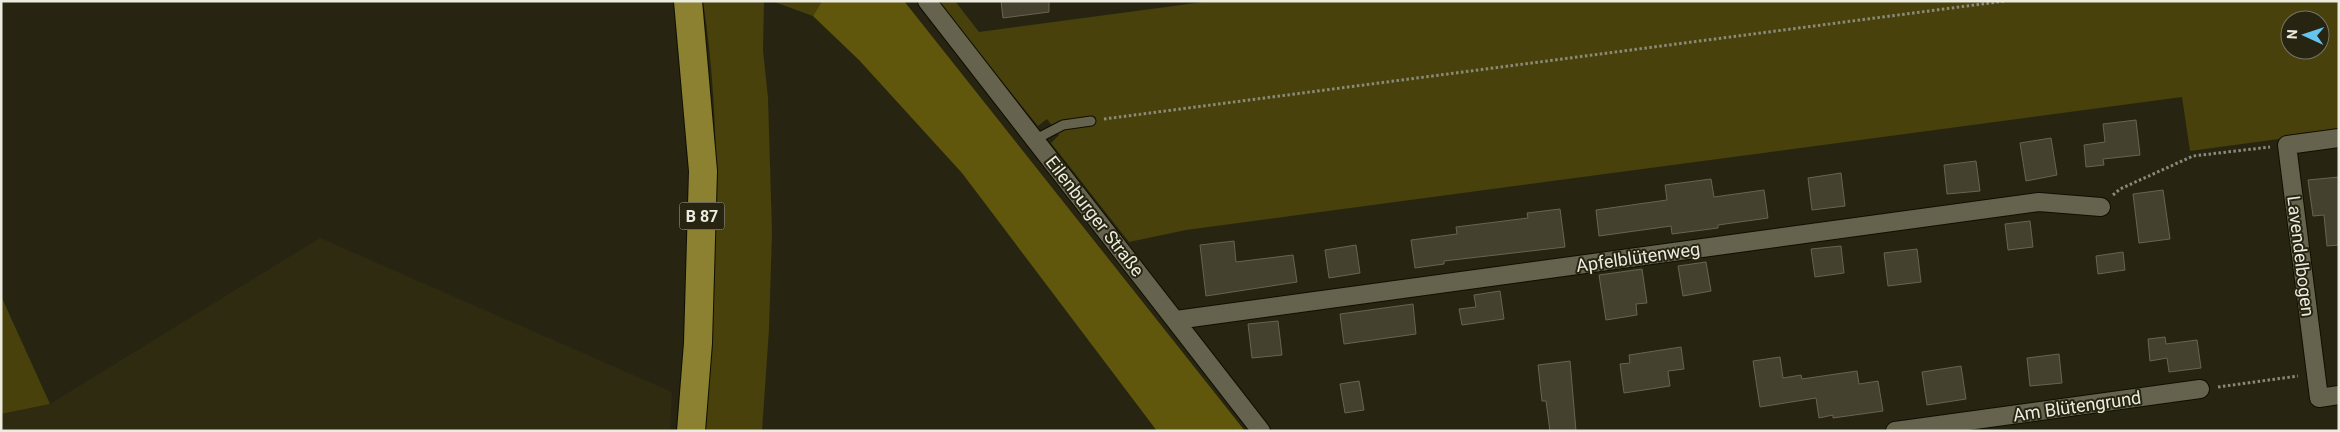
<svg xmlns="http://www.w3.org/2000/svg" width="2340" height="432" viewBox="0 0 2340 432" font-family="Roboto,sans-serif">
<rect width="100%" height="100%" fill="#272512"/>
<path fill="#2e2b11" d="M 320,238 L 672,392 L 670,431 L 1,431 L 1,414 L 50,404 Z"/>
<path fill="#48410b" fill-rule="evenodd" d="M 703,1 L 764,1 L 763,50 L 768,98 L 772,232 L 769,329 L 762,431 L 704,431 C 715,287 725,144 703,1 Z
M 772,1 L 822,1 L 813,16 Z
M 937,1 L 955,1 L 979,32 L 1211,1 L 2339,1 L 2339,131 L 2190,151 L 2182,97 L 1186,230 L 1129,242 L 1051,143 L 1059,135 L 1047,119 L 1038,126 ZM 2290,20 L 2320,20 L 2320,50 L 2290,50 Z
M 1,296 L 50,404 L 1,414 Z"/>
<path fill="#60570c" d="M 822,1 L 904,1 L 1245,431 L 1157,431 L 962,173 L 859,60 L 813,16 Z"/>
<path fill="#44412e" stroke="#67644f" d="M 1001,1 L 1049,1 L 1049,12 L 1003,18 Z
M 2136,120 L 2140,155 L 2103,159 L 2104,165 L 2086,167 L 2084,145 L 2105,142 L 2103,124 Z
M 2051,138 L 2057,175 L 2026,181 L 2020,143 Z
M 1976,161 L 1980,191 L 1947,194 L 1944,165 Z
M 1841,173 L 1845,206 L 1812,210 L 1808,178 Z
M 2339,177 L 2339,245 L 2327,246 L 2324,215 L 2313,216 L 2308,180 Z
M 1711,179 L 1714,197 L 1764,190 L 1768,218 L 1718,225 L 1718,228 L 1672,234 L 1671,226 L 1599,236 L 1596,210 L 1667,200 L 1665,185 Z
M 2163,190 L 2170,239 L 2139,243 L 2133,194 Z
M 1560,209 L 1565,247 L 1444,261 L 1444,264 L 1415,268 L 1411,240 L 1457,234 L 1456,227 L 1528,218 L 1527,213 Z
M 2030,221 L 2033,247 L 2008,250 L 2005,224 Z
M 1234,241 L 1236,262 L 1293,255 L 1297,282 L 1206,296 L 1200,245 Z
M 1356,245 L 1360,273 L 1329,278 L 1325,250 Z
M 1841,246 L 1844,273 L 1815,277 L 1811,249 Z
M 1917,249 L 1921,282 L 1888,286 L 1884,253 Z
M 2123,252 L 2125,270 L 2098,274 L 2096,256 Z
M 1706,262 L 1711,291 L 1683,296 L 1678,266 Z
M 1642,269 L 1647,303 L 1636,304 L 1637,315 L 1606,320 L 1599,275 Z
M 1500,291 L 1504,319 L 1462,325 L 1459,309 L 1476,307 L 1474,295 Z
M 1413,304 L 1416,334 L 1344,344 L 1340,314 Z
M 1278,321 L 1282,355 L 1252,358 L 1248,324 Z
M 2165,337 L 2166,344 L 2197,340 L 2201,368 L 2169,372 L 2167,358 L 2150,361 L 2148,339 Z
M 1681,347 L 1684,369 L 1668,371 L 1670,386 L 1624,393 L 1620,364 L 1630,363 L 1629,355 Z
M 2059,354 L 2062,383 L 2030,386 L 2027,358 Z
M 1780,357 L 1783,378 L 1801,375 L 1802,379 L 1857,371 L 1859,384 L 1878,381 L 1883,411 L 1833,418 L 1833,415 L 1819,418 L 1816,398 L 1760,407 L 1753,361 Z
M 1570,361 L 1576,431 L 1550,431 L 1546,401 L 1542,401 L 1538,365 Z
M 1961,366 L 1966,399 L 1927,405 L 1922,372 Z
M 1359,381 L 1364,410 L 1345,413 L 1340,384 Z"/>
<g fill="none" stroke-linecap="round" stroke-linejoin="round">
<g stroke="#100e01" stroke-width="11">
<path id="service" d="M 1036,139 L 1063,125 L 1091,121"/>
</g>
<g stroke="#100e01" stroke-width="20">
<path id="minor" d="M 927,1 L 1261,431
M 2339,138 L 2287,145 L 2319,398 L 2339,395
M 1176,320 L 2039,202 L 2101,207
M 1895,431 L 2200,389"/>
</g>
<g stroke="#100e01" stroke-width="30">
<path id="primary" d="M 688,1 L 703,171 L 698,343 L 691,431"/>
</g>
<path stroke="#8b8a7a" stroke-width="3" stroke-dasharray="2.5 2.5" stroke-linecap="butt" d="M 1104,119 L 2005,1
M 2113,195 L 2120,189 L 2193,156 L 2270,147
M 2218,387 L 2298,376"/>
<use href="#service" stroke="#65634e" stroke-width="9"/>
<use href="#minor" stroke="#65634e" stroke-width="18"/>
<use href="#primary" stroke="#8b8131" stroke-width="28"/>
</g>
<g text-anchor="middle" dominant-baseline="central" stroke-width="4" stroke-linejoin="round" paint-order="stroke">
<rect fill="#272512" stroke="#b1b0a2" stroke-width="1" x="679.5" y="202.5" width="45" height="27" rx="4"/>
<g font-size="16" font-weight="bold" fill="#ecebdf">
<text x="702" y="216">B 87</text>
</g>
<g font-size="18" fill="#ecebdf" stroke="#272512">
<text transform="translate(1095 216) rotate(52)">Eilenburger Straße</text>
<text transform="translate(2301 256) rotate(83)">Lavendelbogen</text>
<text transform="translate(1638 257) rotate(-8)">Apfelblütenweg</text>
<text transform="translate(2077 406) rotate(-8)">Am Blütengrund</text>
</g>
</g>
<rect width="2340" height="432" fill="none" stroke="#ecebdf" stroke-width="5"/>
<g transform="translate(2305 35) rotate(273)"><circle r="24" fill="#272512" stroke="#767464"/>
<path d="M0-4L9 19L0 12L-9 19Z" fill="#65c5ef"/>
<text y="-8" font-size="14" font-weight="bold" text-anchor="middle" fill="#ecebdf">N</text>
</g>
</svg>
